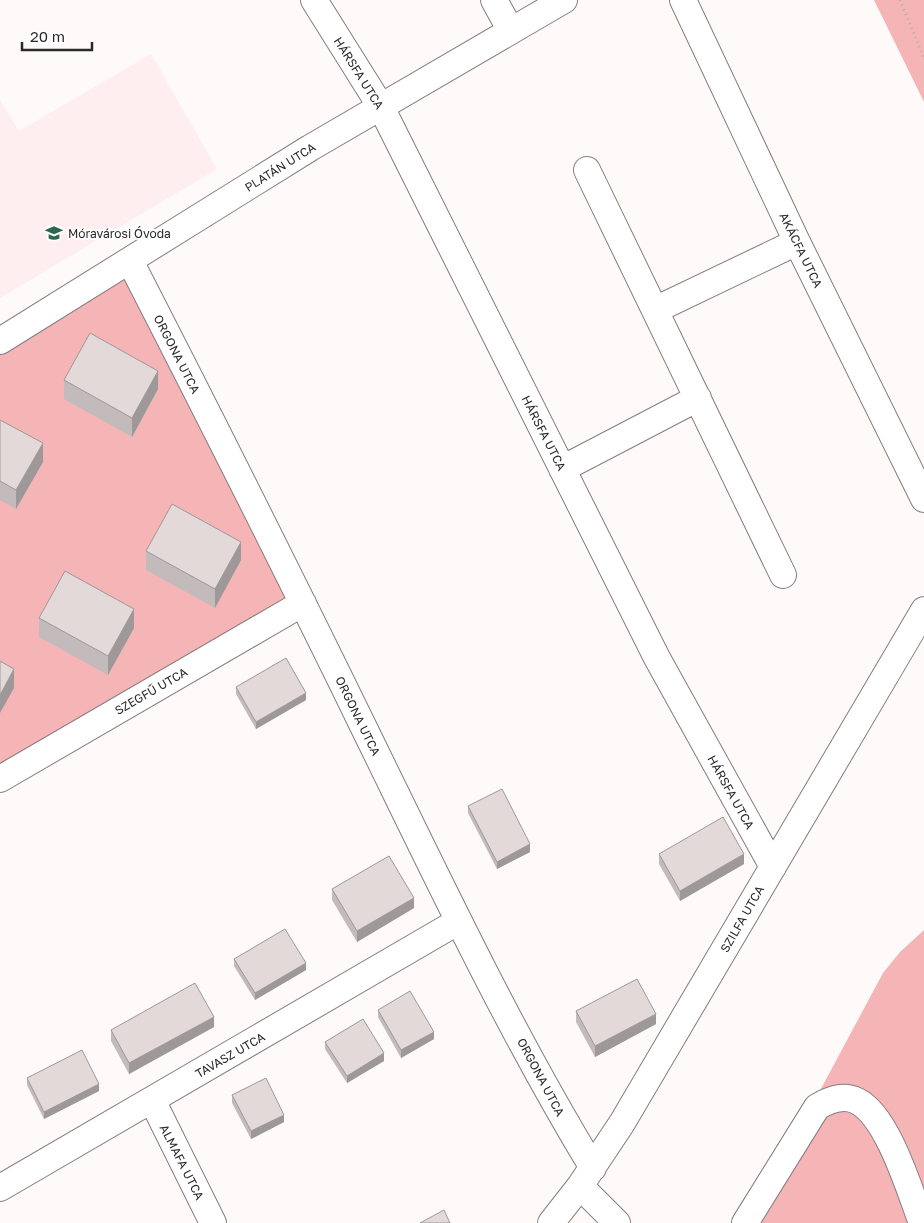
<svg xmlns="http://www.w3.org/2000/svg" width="924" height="1223" viewBox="0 0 924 1223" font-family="'Golos Text',sans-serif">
<rect width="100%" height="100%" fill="#fefafa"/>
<path fill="#feeeef" d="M 151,54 L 217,169 L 0,298 L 0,100 L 19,131 Z"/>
<path fill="#f5b4b6" d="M 874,0 L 924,0 L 924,102 Z
M 130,261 L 303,603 L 0,778 L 0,341 Z
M 924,930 L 924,1223 L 749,1223 L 883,973 L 900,952 Z"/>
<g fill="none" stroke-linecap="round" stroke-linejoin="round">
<g stroke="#867d7d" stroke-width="28">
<path id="minor" d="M 314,0 L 381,107 L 657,658 L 773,867
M 494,0 L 511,31
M 683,0 L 797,242 L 924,499
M 587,170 L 783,575
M 130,261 C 210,417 289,574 366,732 C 438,879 508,1028 593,1168
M 655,310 L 797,242
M 0,341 L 310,148 L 564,0
M 562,469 L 698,398
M 0,779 L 303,603
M 152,1100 L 213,1223
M 580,1186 L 617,1223
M 0,1188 L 459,921
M 551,1223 L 580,1186 L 622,1123 L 924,610
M 745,1223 L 817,1107 C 829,1100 843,1094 857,1101 C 888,1116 910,1192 922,1223"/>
</g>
<path stroke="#b2aeae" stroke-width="3" stroke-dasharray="1 4" stroke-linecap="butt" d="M 900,0 L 924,58"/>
<use href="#minor" stroke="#fff" stroke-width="26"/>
</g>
<path fill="#c3bbbb" d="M 64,380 L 158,389 L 132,437 L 64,399 Z
M 0,420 L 43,462 L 16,509 L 0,500 Z
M 146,551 L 241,560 L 215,608 L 146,570 Z
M 39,618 L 134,628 L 108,675 L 39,637 Z
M 236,687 L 306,700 L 256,729 L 236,694 Z
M 468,806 L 530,852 L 497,869 L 468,813 Z
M 659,854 L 744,864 L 680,901 L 659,864 Z
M 332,889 L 414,908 L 357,942 L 332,900 Z
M 234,959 L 306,970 L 255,1000 L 234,966 Z
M 378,1010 L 434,1039 L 401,1058 L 378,1017 Z
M 576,1011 L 656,1024 L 595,1057 L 576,1022 Z
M 214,1027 L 129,1074 L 111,1041 L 111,1030 Z
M 325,1042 L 384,1061 L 347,1083 L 325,1049 Z
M 27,1078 L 99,1091 L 44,1119 L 27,1085 Z
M 232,1095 L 284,1122 L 251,1139 L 232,1103 Z"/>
<path fill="#9f9898" d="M 158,371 L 158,389 L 132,437 L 132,418 Z
M 43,443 L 43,462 L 16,509 L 16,490 Z
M 241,542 L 241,560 L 215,608 L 215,589 Z
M 134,609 L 134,628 L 108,675 L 108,656 Z
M 14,669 L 14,688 L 0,713 L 0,695 Z
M 306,693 L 306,700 L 256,729 L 256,722 Z
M 530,844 L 530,852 L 497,869 L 497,862 Z
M 744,854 L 744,864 L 680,901 L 680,891 Z
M 414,898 L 414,908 L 357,942 L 357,931 Z
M 306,963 L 306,970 L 255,1000 L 255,993 Z
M 656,1014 L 656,1024 L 595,1057 L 595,1046 Z
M 214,1017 L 214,1027 L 129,1074 L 129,1063 Z
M 434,1032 L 434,1039 L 401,1058 L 401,1050 Z
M 384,1053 L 384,1061 L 347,1083 L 347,1076 Z
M 99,1084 L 99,1091 L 44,1119 L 44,1112 Z
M 284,1115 L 284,1122 L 251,1139 L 251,1131 Z"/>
<path fill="#e3d9d9" stroke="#9f9898" d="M 90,333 L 158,371 L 132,418 L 64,380 Z
M 0,420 L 43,443 L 16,490 L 0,481 Z
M 172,504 L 241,542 L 215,589 L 146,551 Z
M 65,571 L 134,609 L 108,656 L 39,618 Z
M 286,658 L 306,693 L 256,722 L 236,687 Z
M 0,661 L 14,669 L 0,695 Z
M 502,789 L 530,844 L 497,862 L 468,806 Z
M 723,817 L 744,854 L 680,891 L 659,854 Z
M 389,856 L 414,898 L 357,931 L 332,889 Z
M 285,929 L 306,963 L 255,993 L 234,959 Z
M 637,979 L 656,1014 L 595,1046 L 576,1011 Z
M 195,983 L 214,1017 L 129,1063 L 111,1030 Z
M 410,991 L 434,1032 L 401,1050 L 378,1010 Z
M 363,1019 L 384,1053 L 347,1076 L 325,1042 Z
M 82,1050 L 99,1084 L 44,1112 L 27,1078 Z
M 266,1078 L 284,1115 L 251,1131 L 232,1095 Z
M 444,1210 L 450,1223 L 420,1223 Z"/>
<defs>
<g id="school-bare" transform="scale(1.35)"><path d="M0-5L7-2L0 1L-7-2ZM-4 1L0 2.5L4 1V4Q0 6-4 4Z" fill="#2a6650" stroke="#fff" stroke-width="2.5" paint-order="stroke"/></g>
</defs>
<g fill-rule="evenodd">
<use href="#school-bare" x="54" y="233"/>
</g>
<g text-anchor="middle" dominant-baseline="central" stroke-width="4" stroke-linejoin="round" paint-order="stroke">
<g font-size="12" fill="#2b2828" stroke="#fff">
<text transform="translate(359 73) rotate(58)">HÁRSFA UTCA</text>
<text transform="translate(280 167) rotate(-32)">PLATÁN UTCA</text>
<text transform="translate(801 250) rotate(64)">AKÁCFA UTCA</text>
<text transform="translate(177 354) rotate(63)">ORGONA UTCA</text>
<text transform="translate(544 433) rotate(63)">HÁRSFA UTCA</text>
<text transform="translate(151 691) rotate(-30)">SZEGFŰ UTCA</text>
<text transform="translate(358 716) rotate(64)">ORGONA UTCA</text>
<text transform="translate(731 792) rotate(61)">HÁRSFA UTCA</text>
<text transform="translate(742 919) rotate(-60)">SZILFA UTCA</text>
<text transform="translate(230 1055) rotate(-30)">TAVASZ UTCA</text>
<text transform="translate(541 1077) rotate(62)">ORGONA UTCA</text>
<text transform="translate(182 1162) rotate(63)">ALMAFA UTCA</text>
</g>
<g font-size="12" fill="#2b2828" stroke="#fff" text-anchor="start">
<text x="68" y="233">Móravárosi Óvoda</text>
</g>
</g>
<path d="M22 42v8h70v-8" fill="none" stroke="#2b2828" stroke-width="2.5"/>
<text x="30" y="42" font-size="15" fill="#2b2828" stroke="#ffffff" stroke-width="4" paint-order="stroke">20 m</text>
</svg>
